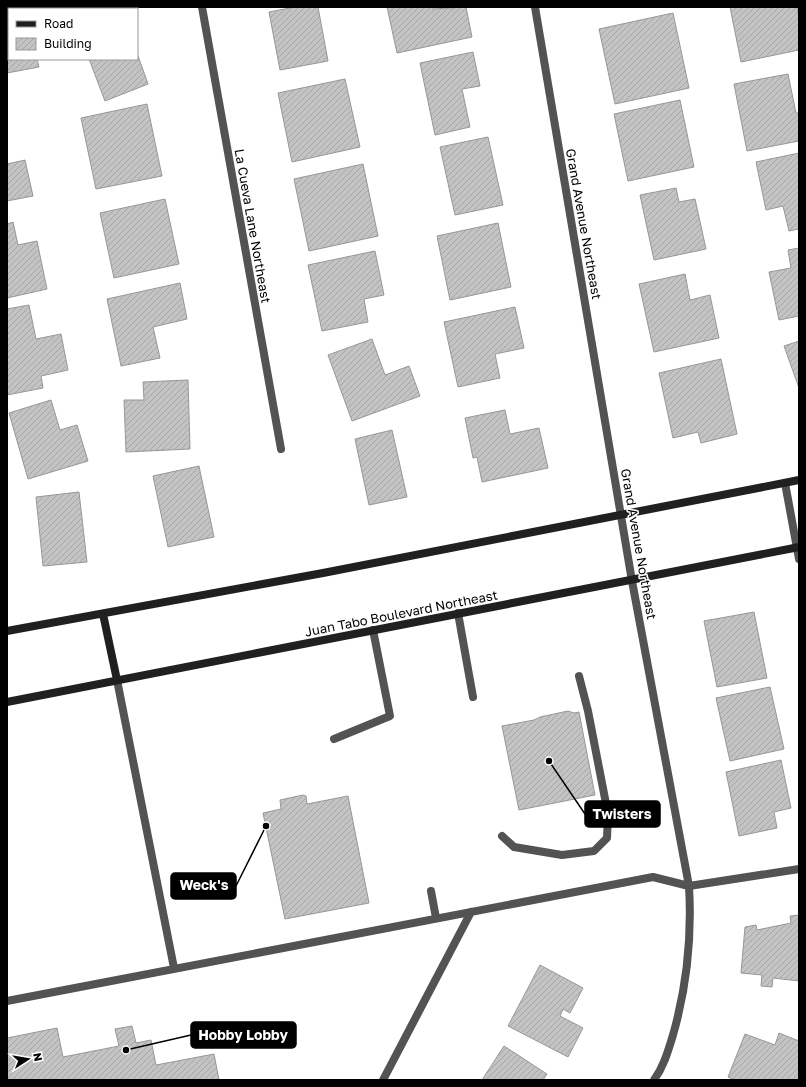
<svg xmlns="http://www.w3.org/2000/svg" width="806" height="1087" viewBox="0 0 806 1087" font-family="'Golos Text',sans-serif">
<defs>
<pattern id="building-hatch" width="6" height="6" patternUnits="userSpaceOnUse"><rect width="6" height="6" fill="#c3c3c3"/><path d="M-1 1l2-2M0 6l6-6M5 7l2-2" fill="none" stroke="#a6a6a6"/></pattern>
</defs>
<rect width="100%" height="100%" fill="#fff"/>
<path fill="url(#building-hatch)" stroke="#979797" d="M 295,7 L 318,7 L 328,61 L 280,70 L 269,12 Z
M 387,7 L 433,7 L 433,9 L 466,7 L 472,37 L 397,53 Z
M 730,7 L 797,7 L 799,18 L 799,50 L 741,62 Z
M 673,13 L 689,88 L 615,104 L 599,29 Z
M 7,36 L 9,36 L 9,59 L 37,59 L 39,67 L 7,73 Z
M 473,52 L 480,86 L 462,89 L 470,127 L 435,135 L 420,63 Z
M 137,53 L 148,84 L 105,101 L 89,59 L 137,59 Z
M 788,74 L 796,113 L 799,113 L 799,141 L 747,151 L 734,84 Z
M 345,79 L 360,147 L 292,162 L 278,93 Z
M 680,100 L 694,167 L 628,181 L 614,114 Z
M 147,104 L 162,176 L 96,189 L 81,118 Z
M 488,137 L 503,205 L 455,215 L 440,147 Z
M 799,153 L 799,229 L 789,231 L 783,206 L 766,210 L 756,162 Z
M 25,160 L 33,196 L 7,201 L 7,164 Z
M 363,164 L 378,236 L 309,251 L 294,179 Z
M 676,188 L 679,202 L 695,199 L 706,249 L 654,260 L 640,195 Z
M 165,199 L 179,264 L 114,278 L 100,213 Z
M 13,222 L 18,245 L 37,241 L 47,289 L 7,298 L 7,224 Z
M 498,223 L 511,287 L 450,300 L 437,236 Z
M 799,248 L 799,316 L 779,320 L 769,272 L 791,268 L 788,250 Z
M 375,251 L 384,295 L 364,299 L 368,322 L 322,331 L 308,265 Z
M 685,274 L 690,300 L 710,295 L 719,338 L 654,352 L 639,284 Z
M 180,283 L 187,319 L 153,327 L 160,358 L 121,366 L 107,299 Z
M 29,305 L 36,339 L 61,334 L 68,370 L 41,376 L 43,388 L 7,395 L 7,309 Z
M 515,307 L 524,348 L 495,354 L 500,378 L 458,387 L 444,322 Z
M 372,339 L 385,375 L 409,366 L 420,396 L 352,421 L 328,355 Z
M 799,341 L 799,388 L 784,346 Z
M 721,359 L 737,434 L 701,443 L 698,432 L 673,438 L 659,373 Z
M 188,380 L 190,449 L 126,452 L 124,400 L 144,400 L 143,382 Z
M 51,400 L 60,430 L 77,425 L 88,461 L 28,479 L 9,413 Z
M 505,410 L 510,434 L 539,428 L 548,468 L 482,482 L 477,457 L 473,458 L 465,418 Z
M 392,430 L 407,497 L 369,505 L 355,439 Z
M 199,466 L 214,537 L 168,547 L 153,476 Z
M 79,492 L 87,562 L 43,566 L 36,497 Z
M 754,612 L 767,678 L 717,687 L 704,621 Z
M 770,687 L 784,749 L 730,761 L 716,698 Z
M 568,711 L 574,713 L 579,712 L 595,795 L 519,810 L 502,726 L 534,720 L 540,717 Z
M 781,760 L 791,808 L 774,812 L 777,828 L 739,836 L 726,772 Z
M 303,795 L 306,796 L 307,804 L 348,796 L 369,903 L 285,919 L 263,813 L 281,809 L 280,800 Z
M 799,915 L 799,981 L 773,978 L 772,987 L 761,986 L 762,975 L 741,973 L 745,927 L 756,925 L 757,930 L 791,923 L 790,916 Z
M 540,965 L 583,988 L 570,1013 L 563,1009 L 560,1016 L 583,1028 L 568,1057 L 508,1026 Z
M 132,1026 L 136,1043 L 151,1040 L 156,1065 L 214,1054 L 219,1080 L 7,1080 L 7,1038 L 57,1028 L 63,1057 L 119,1046 L 115,1029 Z
M 779,1033 L 799,1041 L 799,1080 L 735,1080 L 728,1077 L 745,1034 L 775,1045 Z
M 504,1046 L 547,1074 L 543,1080 L 482,1080 Z"/>
<g fill="none" stroke-linecap="round" stroke-linejoin="round">
<path stroke="#535353" stroke-width="8" d="M 458,613 L 473,697
M 117,680 L 174,968
M 334,739 L 390,716 L 373,630
M 502,836 L 514,847 L 562,855 L 594,851 L 607,838 L 608,814 L 588,711 L 579,676
M 431,891 L 436,918
M 7,1001 L 653,877 L 689,886
M 383,1080 L 471,912"/>
<path stroke="#535353" stroke-width="8" d="M 202,7 L 281,449
M 535,7 L 632,581 L 689,886 C 692,937 687,986 673,1035 C 668,1051 664,1066 654,1080
M 785,483 L 799,559
M 689,886 L 799,869"/>
<path stroke="#202020" stroke-width="8" d="M 103,614 L 117,680
M 7,631 L 323,573 L 799,480
M 7,702 L 799,547"/>
</g>
<g text-anchor="middle" dominant-baseline="central" stroke-width="3" stroke-linejoin="round" paint-order="stroke">
<g font-size="13" fill="#000" stroke="#fff">
<text transform="translate(584 224) rotate(80)">Grand Avenue Northeast</text>
<text transform="translate(253 226) rotate(80)">La Cueva Lane Northeast</text>
<text transform="translate(639 544) rotate(80)">Grand Avenue Northeast</text>
<text transform="translate(401 613) rotate(-11)">Juan Tabo Boulevard Northeast</text>
</g>
</g>
<path fill="none" stroke="#000" stroke-width="1.5" d="M549 761L585 814M266 826L236 886M126 1050L191 1035"/>
<g fill="#000" stroke="#fff" stroke-width="1.5">
<circle cx="549" cy="761" r="4"/>
<circle cx="266" cy="826" r="4"/>
<circle cx="126" cy="1050" r="4"/>
</g>
<g fill="#000" stroke="#000" stroke-width="1.5">
<rect x="585" y="801" width="75" height="26" rx="4"/>
<rect x="171" y="873" width="65" height="26" rx="4"/>
<rect x="191" y="1022" width="105" height="26" rx="4"/>
</g>
<g font-size="14" text-anchor="middle" font-weight="bold" fill="#fff">
<text x="622" y="819">Twisters</text>
<text x="204" y="890">Weck's</text>
<text x="243" y="1040">Hobby Lobby</text>
</g>
<rect width="806" height="1087" fill="none" stroke="#000000" stroke-width="16"/>
<rect x="8" y="8" width="130" height="52" fill="#ffffff" stroke="#999999"/>
<rect x="16" y="21" width="20" height="6" fill="#202020" stroke="#999999"/>
<text x="44" y="28" font-size="12" fill="#000000">Road</text>
<rect x="16" y="38" width="20" height="12" fill="url(#building-hatch)" stroke="#999999"/>
<text x="44" y="48" font-size="12" fill="#000000">Building</text>
<g transform="translate(28 1059) rotate(78)" stroke="#ffffff" stroke-width="3" paint-order="stroke">
<path d="M0-3L7 15L0 10L-7 15Z" fill="#000000"/>
<text y="-6" font-size="11" font-weight="bold" text-anchor="middle" fill="#000000">N</text>
</g>
</svg>
